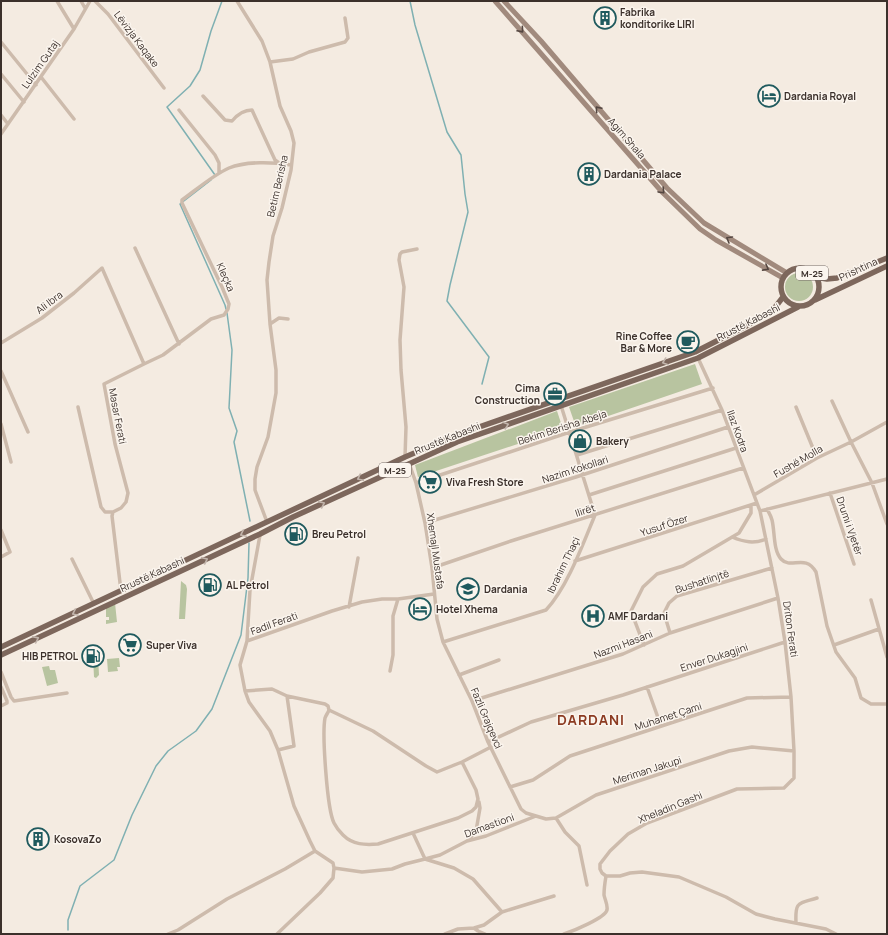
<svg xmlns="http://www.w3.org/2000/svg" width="888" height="935" viewBox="0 0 888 935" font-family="Manrope,sans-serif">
<rect width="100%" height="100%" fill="#f4ebe1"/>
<path fill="#b8c4a0" d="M785 287a14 14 0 1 1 28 0a14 14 0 1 1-28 0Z
M 695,364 L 702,384 L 576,427 L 569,407 Z
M 557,411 L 563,429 L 418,477 L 415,465 Z
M 181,581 L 186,585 L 187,589 L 185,619 L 179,619 Z
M 115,603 L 117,622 L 106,624 L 106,620 L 109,620 L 109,617 L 106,617 L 106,608 Z
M 98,656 L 99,675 L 96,678 L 94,677 L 93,657 Z
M 119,658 L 120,667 L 117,667 L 118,671 L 108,672 L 107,659 Z
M 49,666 L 50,670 L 55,670 L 58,683 L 47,686 L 42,667 Z"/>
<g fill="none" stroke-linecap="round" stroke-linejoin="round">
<path stroke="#7fb0b2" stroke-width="1.5" d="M 410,1 L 415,25 L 447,132 L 461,155 L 465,194 L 468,212 L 450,285 L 447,301 L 489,357 L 482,384
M 215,175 L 167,107 L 190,86 L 200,70 L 211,31 L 222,1
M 211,180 L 180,204 L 225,305 L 226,309
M 227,313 L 232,350 L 229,408 L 237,431 L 234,442 L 250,521
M 68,930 L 68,920 L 80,886 L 114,860 L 132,815 L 156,766 L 168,751 L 196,731 L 212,709 L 241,635 L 248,578 L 249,543"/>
<path stroke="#cdbbac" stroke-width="3.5" d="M 57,1 L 74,29
M 81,1 L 85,8
M 95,1 L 108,14 L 164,88
M 237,1 L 262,41 L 270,62 L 280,106 L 291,131 L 294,143 L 291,170 L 282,208 L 273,236 L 269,262 L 267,280 L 270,324
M 1,42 L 36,85
M 270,62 L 293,59 L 309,52 L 345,42 L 348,38 L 345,18
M 1,74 L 24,102
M 41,77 L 74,119
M 203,96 L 225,120 L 232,121 C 237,115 244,110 252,110 L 275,160 L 279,163
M 179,110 L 215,155 L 219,163 L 219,173
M 1,115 L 8,124
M 1,134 L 74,29 L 90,1
M 135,248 L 179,344
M 1,343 L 42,318 L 74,293 L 102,268 L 144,364 L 104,384 L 115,444 L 128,493 L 126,502 L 121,508 L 113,512 L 105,512 L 101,507 L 78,407
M 698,358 L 722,410 L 760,511 L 778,598 L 785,642 L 791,697 L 794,751 L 794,778 L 784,788 L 737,789 L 647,823 L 628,834 L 610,851 L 600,864 L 600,869 L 602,873 L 606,876 L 620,876 L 630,873 L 642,872 L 679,877 L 726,897 L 756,914 L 775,919 L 826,929 L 836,934
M 144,364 L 163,355 L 211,319 L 224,315 L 228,309 L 229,304 L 222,287 L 182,203 L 182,200 C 196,190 213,175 229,168 C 246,161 273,162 291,165
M 1,371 L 28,432
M 832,401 L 851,442 L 887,422
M 796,407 L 817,458
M 1,424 L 11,462
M 577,455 L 722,410
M 405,457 L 406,427 L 401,370 L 400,340 L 404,287 L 399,260 L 400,254 L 402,252 L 417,249
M 409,463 L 416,483 L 425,523 L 432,568 L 437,619 L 443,642 L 472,701 L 488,742 L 521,809 L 526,813 L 546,819 L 556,818 L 596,795 L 729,751 L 752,747 L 794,751
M 416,483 L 570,432 L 713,388
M 830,493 L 854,564
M 589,495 L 736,448
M 754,495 L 817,458 L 851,442 L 872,483 L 887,524
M 767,509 C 769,513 771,516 772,520 C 775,532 773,550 781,559 C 791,570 805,553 816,572 L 827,626 L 836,652 L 855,678 L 861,698 L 871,704 L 887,704
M 760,511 L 887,479
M 113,512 L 112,516 L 121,591
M 267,522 L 255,490 L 255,479 L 257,467 L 268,437 L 276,393 L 276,370 L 270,324 L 279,318 L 288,319
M 425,523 L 576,477 L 728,427
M 1,530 L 10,552 L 1,557
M 732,537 C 744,542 754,544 766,539
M 72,559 L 94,604
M 575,561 L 757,503
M 432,568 L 511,541 L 743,468
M 871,600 L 887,657
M 349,607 L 358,558
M 670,633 L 664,613 L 669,603 L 677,596 L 772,568
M 247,641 L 250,590 L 260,535
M 443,642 L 546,610 C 567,588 583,544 595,515 L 559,399
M 644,645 L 631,611 L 643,587 L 657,574 L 683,566 L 739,533 L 751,513 L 751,506
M 834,645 L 879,629
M 390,671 L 393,655 L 393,616 L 398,599
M 1,672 L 11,697 L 14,701 L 67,693
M 459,675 L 499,660
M 1,687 L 7,701 L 7,703 L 1,706
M 647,687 L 661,726
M 245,691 L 272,689 L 287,696 L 294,746 L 278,750
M 287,696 L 325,704 L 328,706 L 329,710 L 373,731 L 426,766 L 437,772 L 462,762 L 491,747
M 472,701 L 623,654 L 670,633 L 778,598
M 329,710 C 328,713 326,715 325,718 C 322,734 327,809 334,823 C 336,827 340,832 343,835 C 353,845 365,845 378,844 L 458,818 L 472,811 L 476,807 L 478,799 L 476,790 L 462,762
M 488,742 L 531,722 L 623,695 L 785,642
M 510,787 L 533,780 L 570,756 L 747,698 L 791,697
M 556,818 L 565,832 L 579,846 L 587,885
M 413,833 L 425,859 L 440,855 L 467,841 L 486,836 L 536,816
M 468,840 L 476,831 L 480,808 L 479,802
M 334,868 L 362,872 L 392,869 L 405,864 L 425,859 L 454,868 L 473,879 L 502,912
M 796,923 C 795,901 798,904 817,898
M 474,928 L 478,931 L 485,934
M 168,934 L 178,930 L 227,899 L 285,869 L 315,851
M 277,934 L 320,893 L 333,878 L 334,868 L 333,863 L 315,851 L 310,841 L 294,806 L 278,750 L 270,731 L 249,702 L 245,691 L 240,665 L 247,641 L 332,611 L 362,602 L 382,599 L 398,599 L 434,594
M 445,934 L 458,929 L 474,928 L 484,925 L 502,912 L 554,896
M 564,934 C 573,931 605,918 607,910 C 608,905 605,900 604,895 C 604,889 605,882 606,876"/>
<path stroke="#a18a7d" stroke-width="5" d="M 495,1 L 662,192 L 700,229 L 716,240 L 783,278
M 504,1 L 541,41 L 667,188 L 704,223 L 787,273"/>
<path stroke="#7d675c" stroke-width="5.5" d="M781 287a19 19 0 1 1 38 0a19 19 0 1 1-38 0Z
M 815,277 L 827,279 L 837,278 L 887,258
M 815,300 L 887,266
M 1,647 L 405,457 L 459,434 L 695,352 L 748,325 L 773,310 L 783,297
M 1,655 L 260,534 L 293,517 L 457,442 L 698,358 L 798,307"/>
</g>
<defs><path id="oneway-chevron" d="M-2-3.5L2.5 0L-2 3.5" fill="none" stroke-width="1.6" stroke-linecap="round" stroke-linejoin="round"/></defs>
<g stroke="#544640">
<use href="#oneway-chevron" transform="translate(521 30) rotate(49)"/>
<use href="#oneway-chevron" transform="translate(598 109) rotate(-131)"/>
<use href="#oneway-chevron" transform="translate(662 191) rotate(47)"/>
<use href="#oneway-chevron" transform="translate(729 239) rotate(-150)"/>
<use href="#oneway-chevron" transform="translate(766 268) rotate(29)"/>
</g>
<g stroke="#c2b5ac">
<use href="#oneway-chevron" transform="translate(665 362) rotate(161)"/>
<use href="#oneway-chevron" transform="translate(506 425) rotate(-19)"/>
<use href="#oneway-chevron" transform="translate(360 478) rotate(155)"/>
<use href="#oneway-chevron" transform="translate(322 504) rotate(-24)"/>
<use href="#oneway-chevron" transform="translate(243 534) rotate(155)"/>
<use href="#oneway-chevron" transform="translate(205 560) rotate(-25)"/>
<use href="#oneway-chevron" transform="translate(75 613) rotate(155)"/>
<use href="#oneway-chevron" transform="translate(36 639) rotate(-26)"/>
</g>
<defs>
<g id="building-ring" transform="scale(1.15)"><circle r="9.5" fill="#fbf5ee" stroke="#1f5a5e" stroke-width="1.5"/><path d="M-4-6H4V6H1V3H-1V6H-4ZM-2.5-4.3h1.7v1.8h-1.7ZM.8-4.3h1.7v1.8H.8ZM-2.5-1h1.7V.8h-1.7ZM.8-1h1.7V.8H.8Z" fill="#1f5a5e"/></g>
<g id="hotel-ring" transform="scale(1.15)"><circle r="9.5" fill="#fbf5ee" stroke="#1f5a5e" stroke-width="1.5"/><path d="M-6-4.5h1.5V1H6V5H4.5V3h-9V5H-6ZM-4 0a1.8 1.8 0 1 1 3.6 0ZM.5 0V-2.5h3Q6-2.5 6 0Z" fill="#1f5a5e"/></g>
<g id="cafe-ring" transform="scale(1.15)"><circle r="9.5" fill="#fbf5ee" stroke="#1f5a5e" stroke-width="1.5"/><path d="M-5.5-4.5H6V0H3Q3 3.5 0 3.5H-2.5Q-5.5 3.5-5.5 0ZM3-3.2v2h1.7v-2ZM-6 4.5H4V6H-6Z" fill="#1f5a5e"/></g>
<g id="office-ring" transform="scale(1.15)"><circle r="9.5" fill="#fbf5ee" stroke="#1f5a5e" stroke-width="1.5"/><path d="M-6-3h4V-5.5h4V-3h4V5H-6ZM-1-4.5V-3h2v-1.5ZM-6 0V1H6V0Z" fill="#1f5a5e"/></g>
<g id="shop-ring" transform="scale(1.15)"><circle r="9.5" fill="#fbf5ee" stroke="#1f5a5e" stroke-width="1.5"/><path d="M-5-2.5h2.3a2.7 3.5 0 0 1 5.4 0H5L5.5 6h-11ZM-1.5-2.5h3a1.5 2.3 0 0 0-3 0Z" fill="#1f5a5e"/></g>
<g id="supermarket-ring" transform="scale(1.15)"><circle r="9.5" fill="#fbf5ee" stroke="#1f5a5e" stroke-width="1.5"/><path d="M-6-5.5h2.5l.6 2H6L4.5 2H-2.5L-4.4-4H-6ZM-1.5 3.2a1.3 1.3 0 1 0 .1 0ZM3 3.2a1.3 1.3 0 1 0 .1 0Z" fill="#1f5a5e"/></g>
<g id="fuel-ring" transform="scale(1.15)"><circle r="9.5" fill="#fbf5ee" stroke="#1f5a5e" stroke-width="1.5"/><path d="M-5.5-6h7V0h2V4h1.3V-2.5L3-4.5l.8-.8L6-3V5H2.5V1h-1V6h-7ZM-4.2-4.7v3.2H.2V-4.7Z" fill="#1f5a5e"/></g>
<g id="school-ring" transform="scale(1.15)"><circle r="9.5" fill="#fbf5ee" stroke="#1f5a5e" stroke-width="1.5"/><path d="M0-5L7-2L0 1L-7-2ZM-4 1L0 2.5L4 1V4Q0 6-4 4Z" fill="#1f5a5e"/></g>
<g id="hospital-ring" transform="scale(1.15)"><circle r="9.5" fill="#fbf5ee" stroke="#1f5a5e" stroke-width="1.5"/><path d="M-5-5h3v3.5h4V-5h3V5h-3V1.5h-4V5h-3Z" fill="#1f5a5e"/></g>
</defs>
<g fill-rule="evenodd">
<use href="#building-ring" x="605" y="18"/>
<use href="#hotel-ring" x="769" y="96"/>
<use href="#building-ring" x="589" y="174"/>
<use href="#cafe-ring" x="688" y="342"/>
<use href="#office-ring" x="555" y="394"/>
<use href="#shop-ring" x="580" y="441"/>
<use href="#supermarket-ring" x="430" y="482"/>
<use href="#fuel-ring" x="296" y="534"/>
<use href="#fuel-ring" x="210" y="585"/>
<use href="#school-ring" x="468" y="589"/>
<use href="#hotel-ring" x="420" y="609"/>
<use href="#hospital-ring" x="593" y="616"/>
<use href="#supermarket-ring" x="130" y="645"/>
<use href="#fuel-ring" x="93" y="656"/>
<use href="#building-ring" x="38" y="839"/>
</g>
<g text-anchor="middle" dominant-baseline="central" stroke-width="3" stroke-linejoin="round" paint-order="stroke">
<g fill="#fbf5ee" stroke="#756b66" stroke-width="1">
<rect x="796" y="266" width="32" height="14" rx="3"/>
<rect x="379" y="463" width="32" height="14" rx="3"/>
</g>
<g font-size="9" font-weight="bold" fill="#3b302b">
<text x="812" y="273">M-25</text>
<text x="395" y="470">M-25</text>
</g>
<g font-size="10" font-weight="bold" fill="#3b302b" stroke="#fbf5ee" text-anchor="start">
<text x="620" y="12">Fabrika<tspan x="620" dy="12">konditorike LIRI</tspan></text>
<text x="784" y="96">Dardania Royal</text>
<text x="604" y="174">Dardania Palace</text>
<text x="672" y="336" text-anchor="end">Rine Coffee<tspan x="672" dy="12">Bar &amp; More</tspan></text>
<text x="540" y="388" text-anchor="end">Cima<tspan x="540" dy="12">Construction</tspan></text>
<text x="596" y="441">Bakery</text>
<text x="446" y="482">Viva Fresh Store</text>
<text x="312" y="534">Breu Petrol</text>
<text x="226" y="585">AL Petrol</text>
<text x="484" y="589">Dardania</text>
<text x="436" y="609">Hotel Xhema</text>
<text x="608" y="616">AMF Dardani</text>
<text x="146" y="645">Super Viva</text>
<text x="78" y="656" text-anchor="end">HIB PETROL</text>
<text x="54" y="839">KosovaZo</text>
</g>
<g font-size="10" fill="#3b302b" stroke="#fbf5ee">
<text transform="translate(137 39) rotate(53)">Lëvizja Kaqake</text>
<text transform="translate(40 64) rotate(-55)">Lulzim Gutaj</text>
<text transform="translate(627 138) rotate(49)">Agim Shala</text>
<text transform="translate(277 186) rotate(-77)">Betim Berisha</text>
<text transform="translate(858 269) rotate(-25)">Prishtina</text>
<text transform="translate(226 277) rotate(66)">Kleçka</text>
<text transform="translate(49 302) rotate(-37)">Ali Ibra</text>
<text transform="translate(748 322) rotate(-27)">Rrustë Kabashi</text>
<text transform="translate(118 416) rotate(79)">Masar Ferati</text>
<text transform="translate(562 427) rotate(-18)">Bekim Berisha Abeja</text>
<text transform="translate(738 431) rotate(70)">Ilaz Kodra</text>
<text transform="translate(447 438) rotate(-22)">Rrustë Kabashi</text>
<text transform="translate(798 461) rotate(-30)">Fushë Molla</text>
<text transform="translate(575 469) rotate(-18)">Nazim Kokollari</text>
<text transform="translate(585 510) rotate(-18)">Ilirët</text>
<text transform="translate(664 525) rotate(-18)">Yusuf Özer</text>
<text transform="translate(850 526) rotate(71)">Drumi i Vjetër</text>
<text transform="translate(436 551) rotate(82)">Xhemajl Mustafa</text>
<text transform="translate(563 565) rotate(-64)">Ibrahim Thaçi</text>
<text transform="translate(152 574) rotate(-25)">Rrustë Kabashi</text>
<text transform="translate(702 581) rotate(-18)">Bushatlinjtë</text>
<text transform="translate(274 623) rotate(-20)">Fadil Ferati</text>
<text transform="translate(791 629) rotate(82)">Driton Ferati</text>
<text transform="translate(623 644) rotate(-21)">Nazmi Hasani</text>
<text transform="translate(714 657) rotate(-18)">Enver Dukagjini</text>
<text transform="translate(668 716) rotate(-18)">Muhamet Çami</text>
<text transform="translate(487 718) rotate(67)">Fazli Grajqevci</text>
<text transform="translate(647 770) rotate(-18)">Meriman Jakupi</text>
<text transform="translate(670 807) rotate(-22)">Xheladin Gashi</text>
<text transform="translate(489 825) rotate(-20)">Damastioni</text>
</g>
<g font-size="14" font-weight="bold" letter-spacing="1" fill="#8c3b22" stroke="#fbf5ee">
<text x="591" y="719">DARDANI</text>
</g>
</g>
<rect width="888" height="935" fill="none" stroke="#3b302b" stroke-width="4"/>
</svg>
